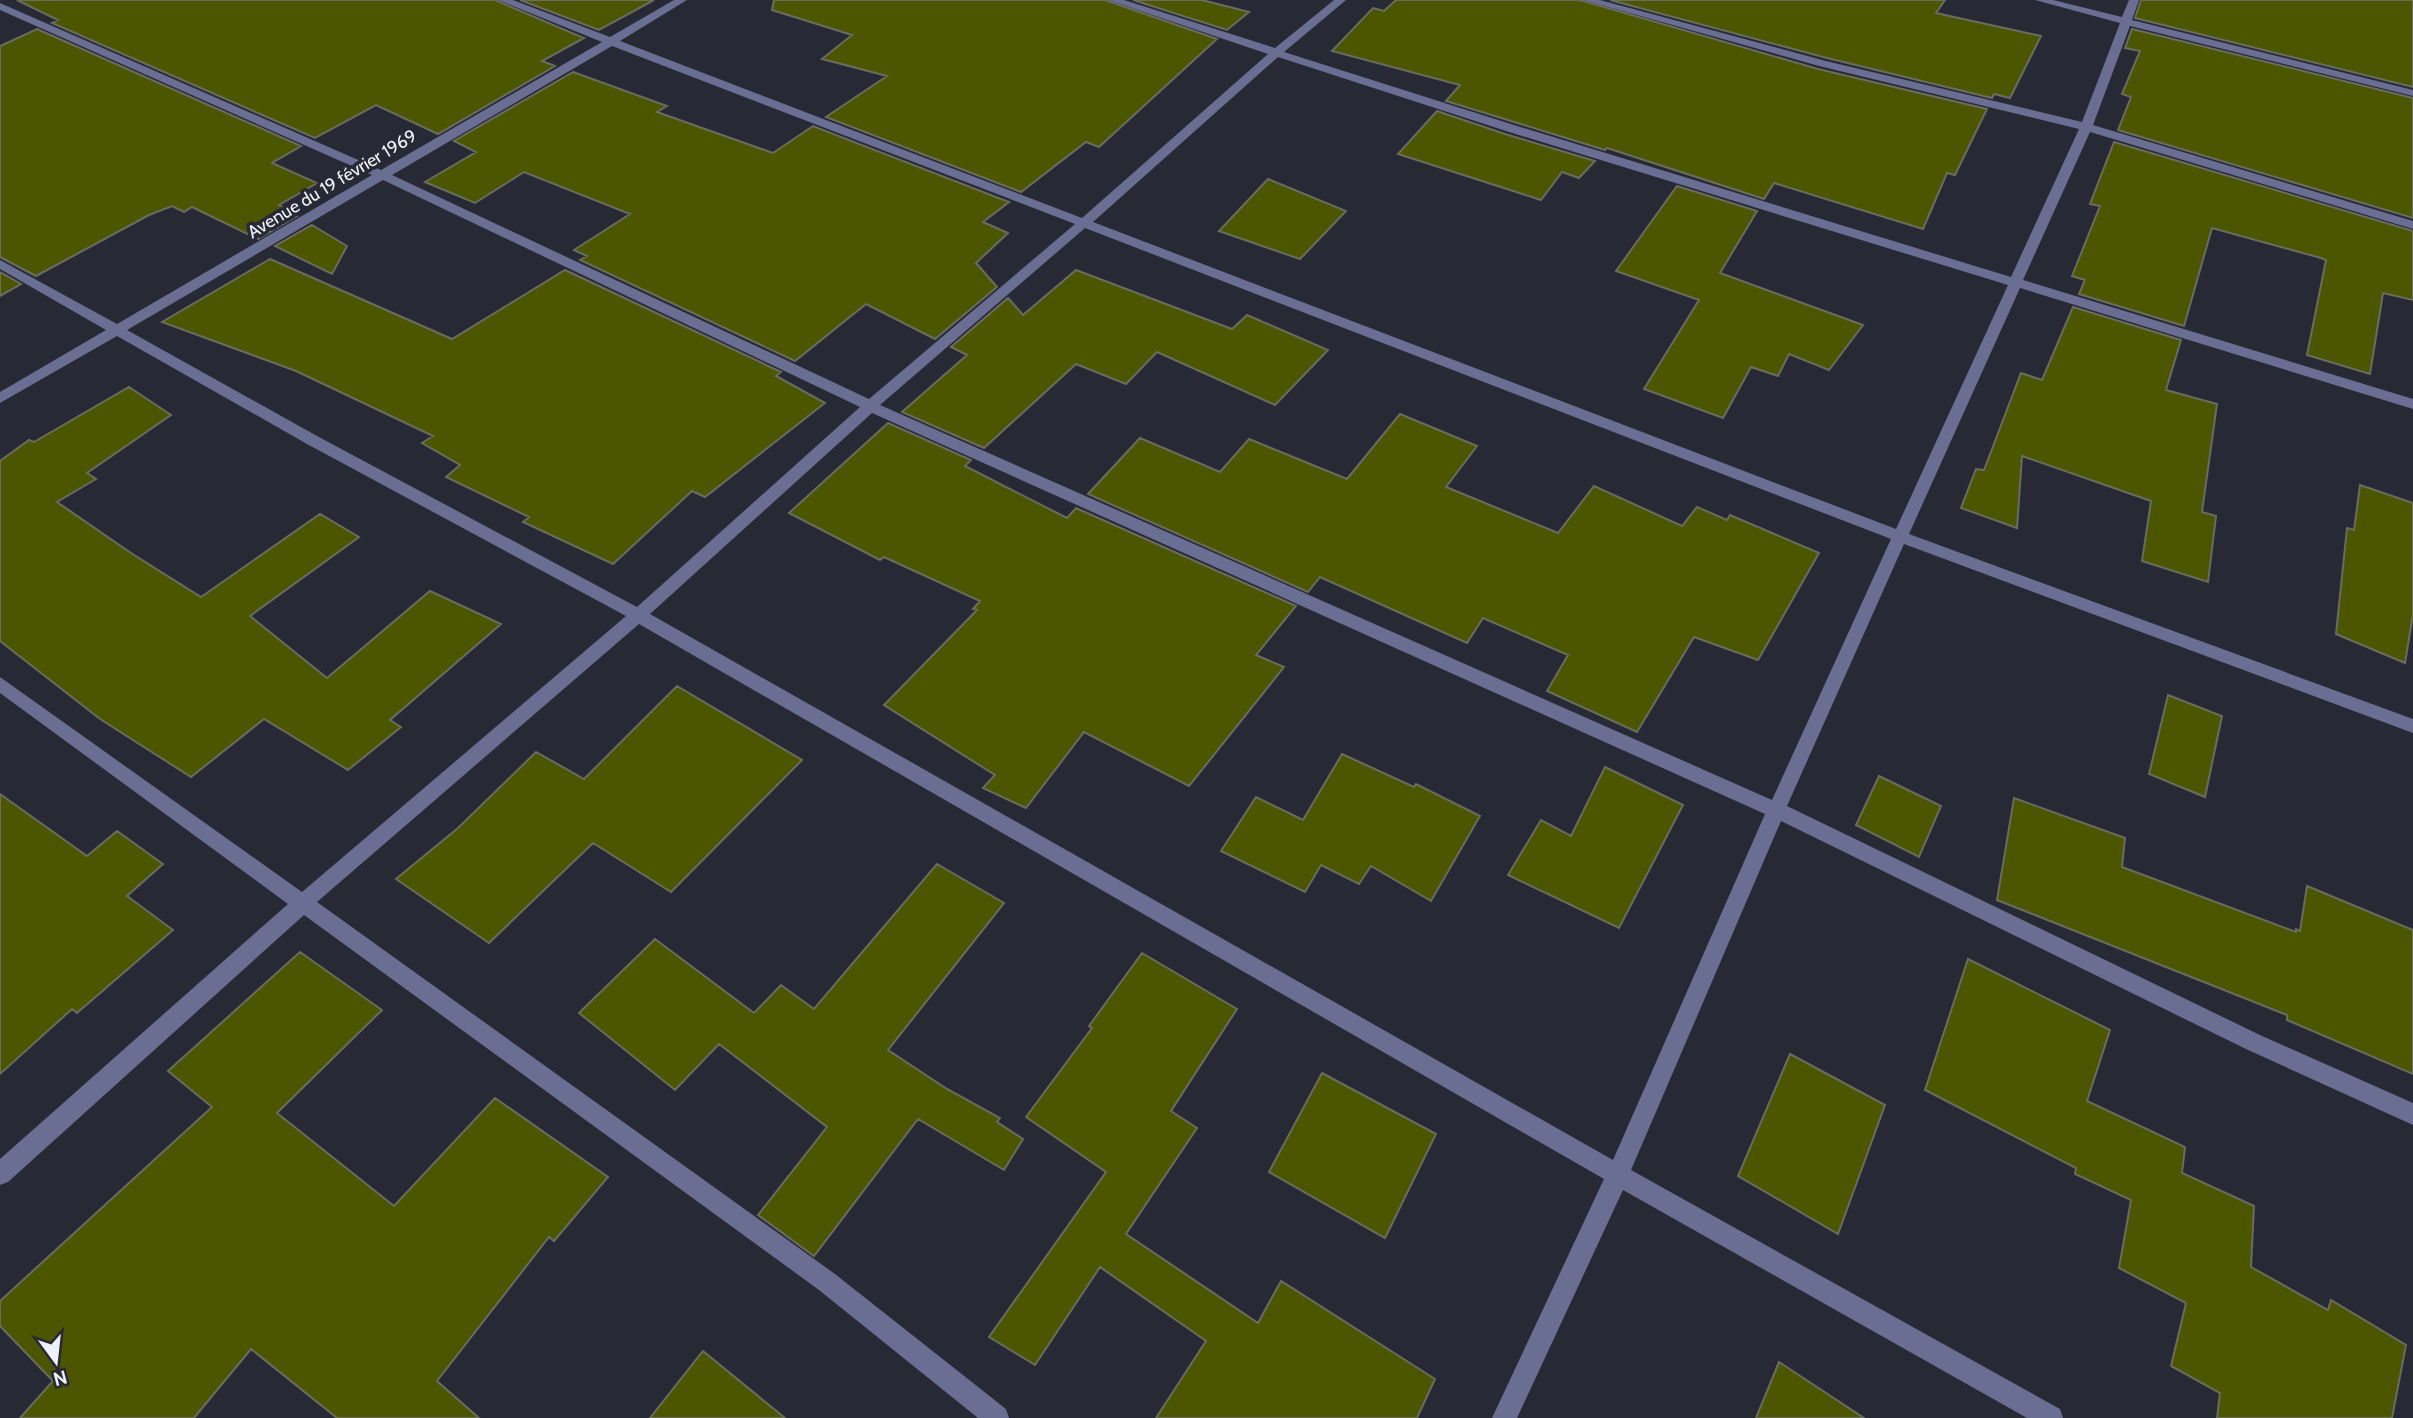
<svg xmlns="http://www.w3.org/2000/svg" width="2413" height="1418" viewBox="0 0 2413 1418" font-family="Cabin,sans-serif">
<rect width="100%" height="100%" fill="#272935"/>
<path fill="#4c5600" stroke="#696c5e" stroke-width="2" d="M 17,0 L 495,0 L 584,38 L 542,61 L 555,66 L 438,134 L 376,105 L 315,138 L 52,23 L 58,20 Z
M 520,0 L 654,0 L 599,30 Z
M 774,0 L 1105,0 L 1217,39 L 1099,147 L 1086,142 L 1021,192 L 826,117 L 887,76 L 822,59 L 852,35 L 772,10 Z
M 1133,0 L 1202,0 L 1249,12 L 1227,30 Z
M 1396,0 L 1580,0 L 1818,69 L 1987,109 L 1955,175 L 1947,173 L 1923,229 L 1774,183 L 1764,199 L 1607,148 L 1605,150 L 1446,101 L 1460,85 L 1332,51 L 1373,8 L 1384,11 Z
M 1610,0 L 1945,0 L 1936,13 L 2041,36 L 2010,98 L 1994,94 L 1992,98 L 1827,58 Z
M 2141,0 L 2413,0 L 2413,87 L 2135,18 Z
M 37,29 L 301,146 L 272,163 L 317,183 L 279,205 L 297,216 L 258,239 L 192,207 L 184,212 L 172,206 L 149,215 L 36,276 L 0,257 L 0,46 Z
M 2132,29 L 2413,98 L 2413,218 L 2118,130 L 2131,97 L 2122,94 L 2140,51 L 2125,48 Z
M 573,72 L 667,106 L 657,112 L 773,153 L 813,126 L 1009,202 L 983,222 L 1008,233 L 976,263 L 997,287 L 935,339 L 866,304 L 795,361 L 580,260 L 587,256 L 574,250 L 630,214 L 524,172 L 475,203 L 425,182 L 476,152 L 454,141 Z
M 1437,111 L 1505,134 L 1595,161 L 1579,178 L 1562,172 L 1541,200 L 1398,154 Z
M 2114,142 L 2413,231 L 2413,300 L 2383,293 L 2370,374 L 2307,355 L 2326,260 L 2321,258 L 2212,228 L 2184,326 L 2079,294 L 2085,280 L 2072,276 L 2100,206 L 2090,204 Z
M 1268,179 L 1346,211 L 1300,259 L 1219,231 Z
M 1677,186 L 1757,211 L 1720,273 L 1863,325 L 1829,370 L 1789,354 L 1778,376 L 1751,367 L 1723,418 L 1644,389 L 1699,300 L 1616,271 Z
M 312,225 L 347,246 L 332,274 L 275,246 Z
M 270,259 L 452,339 L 565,270 L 781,372 L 776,376 L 825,403 L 705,497 L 692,491 L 613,564 L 523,522 L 529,517 L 446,477 L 460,465 L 422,443 L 433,436 L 296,371 L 162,322 Z
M 1076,270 L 1232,329 L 1247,315 L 1328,350 L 1275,405 L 1157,352 L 1126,384 L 1076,364 L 984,448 L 902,412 L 967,355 L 951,347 L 1008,298 L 1023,315 Z
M 0,272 L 21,284 L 0,296 Z
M 2073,307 L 2181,340 L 2166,390 L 2217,404 L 2202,512 L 2216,516 L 2208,582 L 2142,561 L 2151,501 L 2022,456 L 2017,528 L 1961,508 L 1976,469 L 1984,470 L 2021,373 L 2042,380 Z
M 129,387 L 171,415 L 87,473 L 96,479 L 57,502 L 131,553 L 201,597 L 320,514 L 359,537 L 250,616 L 327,678 L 430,591 L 501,624 L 390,720 L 401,727 L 348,770 L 264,719 L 191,777 L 100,719 L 0,641 L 0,461 L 29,440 L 34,442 Z
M 1400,414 L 1477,446 L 1446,487 L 1558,533 L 1594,486 L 1682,526 L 1697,507 L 1727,520 L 1730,515 L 1819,553 L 1758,660 L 1694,637 L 1637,732 L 1547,691 L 1568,655 L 1483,618 L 1467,643 L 1320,577 L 1308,592 L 1088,494 L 1140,438 L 1220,472 L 1249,439 L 1347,479 Z
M 888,423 L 971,460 L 965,466 L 1067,518 L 1076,508 L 1296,606 L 1256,655 L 1284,667 L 1189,786 L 1084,732 L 1026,808 L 983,788 L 995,775 L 884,705 L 977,610 L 973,609 L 980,601 L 884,557 L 880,560 L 789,513 Z
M 2360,485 L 2413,503 L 2413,614 L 2405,663 L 2336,634 L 2347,528 L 2354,530 Z
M 677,686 L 802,760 L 671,892 L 593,843 L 489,943 L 396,879 L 458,828 L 536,752 L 584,779 Z
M 2168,695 L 2222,716 L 2205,797 L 2149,774 Z
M 1342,754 L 1414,787 L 1416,784 L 1480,816 L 1431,901 L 1371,866 L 1359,884 L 1321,865 L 1305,892 L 1221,851 L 1256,797 L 1303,820 Z
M 1605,767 L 1683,805 L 1619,928 L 1508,875 L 1541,820 L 1571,836 Z
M 1879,776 L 1941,806 L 1919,857 L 1856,825 Z
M 0,794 L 87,856 L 117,831 L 163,864 L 127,896 L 173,930 L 77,1013 L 72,1009 L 0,1074 Z
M 2014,798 L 2125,838 L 2122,867 L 2296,932 L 2296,929 L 2300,931 L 2307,886 L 2413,930 L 2413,1074 L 2287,1020 L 2287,1015 L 1997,900 Z
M 937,864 L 1004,903 L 888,1050 L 947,1089 L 1000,1118 L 997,1122 L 1023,1139 L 1004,1170 L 918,1119 L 814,1256 L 758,1215 L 827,1127 L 719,1044 L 675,1090 L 579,1013 L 655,939 L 754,1013 L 781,985 L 814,1009 Z
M 300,952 L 382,1010 L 277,1113 L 394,1206 L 495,1098 L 608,1177 L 554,1241 L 549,1237 L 437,1381 L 479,1418 L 337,1418 L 251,1349 L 194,1418 L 20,1418 L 53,1381 L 0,1326 L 0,1301 L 212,1107 L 168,1071 Z
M 1142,953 L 1237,1009 L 1171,1111 L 1197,1128 L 1126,1234 L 1258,1323 L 1281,1281 L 1435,1379 L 1417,1418 L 1156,1418 L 1206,1341 L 1100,1267 L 1035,1365 L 989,1337 L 1106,1172 L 1026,1117 L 1092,1028 L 1089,1026 Z
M 1968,959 L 2110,1030 L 2087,1101 L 2185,1147 L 2182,1173 L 2254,1206 L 2251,1267 L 2328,1310 L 2331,1300 L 2406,1345 L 2392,1418 L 2217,1418 L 2220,1393 L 2171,1366 L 2186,1303 L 2119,1268 L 2131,1200 L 2075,1174 L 2076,1168 L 1925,1090 Z
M 1790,1054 L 1885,1105 L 1838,1234 L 1738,1176 Z
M 1322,1073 L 1436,1134 L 1385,1238 L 1269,1172 Z
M 703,1351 L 785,1418 L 650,1418 Z
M 1779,1362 L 1864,1418 L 1756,1418 Z"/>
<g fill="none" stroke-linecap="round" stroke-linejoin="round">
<path fill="#696e92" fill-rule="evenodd" d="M 498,0 L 513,0 L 610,37 L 674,0 L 687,0 L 620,41 L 1082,218 L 1268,54 L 1108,0 L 1124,0 L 1275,48 L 1334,0 L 1346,0 L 1284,52 L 1514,125 L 2011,277 L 2079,129 L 1819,66 L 1583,0 L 1600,0 L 1826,61 L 2082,122 L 2120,23 L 2035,0 L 2053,0 L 2122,17 L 2129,0 L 2139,0 L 2132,20 L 2413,90 L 2413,96 L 2130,26 L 2093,125 L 2413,221 L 2413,229 L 2090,132 L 2023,280 L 2413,399 L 2413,409 L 2020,288 L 1909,534 L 2413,719 L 2413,733 L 1904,544 L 1787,806 L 2260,1035 L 2413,1103 L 2413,1125 L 2246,1049 L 1781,821 L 1631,1170 L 2060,1409 L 2063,1418 L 2027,1418 L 1623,1190 L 1517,1418 L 1492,1418 L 1604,1179 L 639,624 L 317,902 L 835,1274 L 1006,1409 L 1009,1418 L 978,1418 L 819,1290 L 304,915 L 8,1182 L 0,1185 L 0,1159 L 288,904 L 0,693 L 0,677 L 302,892 L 626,616 L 307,444 L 117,336 L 0,403 L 0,392 L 106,330 L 0,269 L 0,260 L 117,324 L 372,175 L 0,10 L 0,3 L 381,170 L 602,42 ZM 612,46 L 1075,224 L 869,399 L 392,175 ZM 1278,57 L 1506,131 L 2008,285 L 1896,529 L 1093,222 ZM 383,180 L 860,407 L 637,607 L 317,436 L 127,330 ZM 1085,228 L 1891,539 L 1772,800 L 880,405 ZM 872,413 L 1765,814 L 1613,1160 L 650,614 Z"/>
</g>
<g text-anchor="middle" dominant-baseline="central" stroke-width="7" stroke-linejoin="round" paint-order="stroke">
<g font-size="18" fill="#eff1f9" stroke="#272935">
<text transform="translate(332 184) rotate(-31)">Avenue du 19 février 1969</text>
</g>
</g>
<g transform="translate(56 1362) rotate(165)" stroke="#272935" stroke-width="5" paint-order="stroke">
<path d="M0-5L12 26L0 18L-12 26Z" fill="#eff1f9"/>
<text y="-10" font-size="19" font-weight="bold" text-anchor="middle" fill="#eff1f9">N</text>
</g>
</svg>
